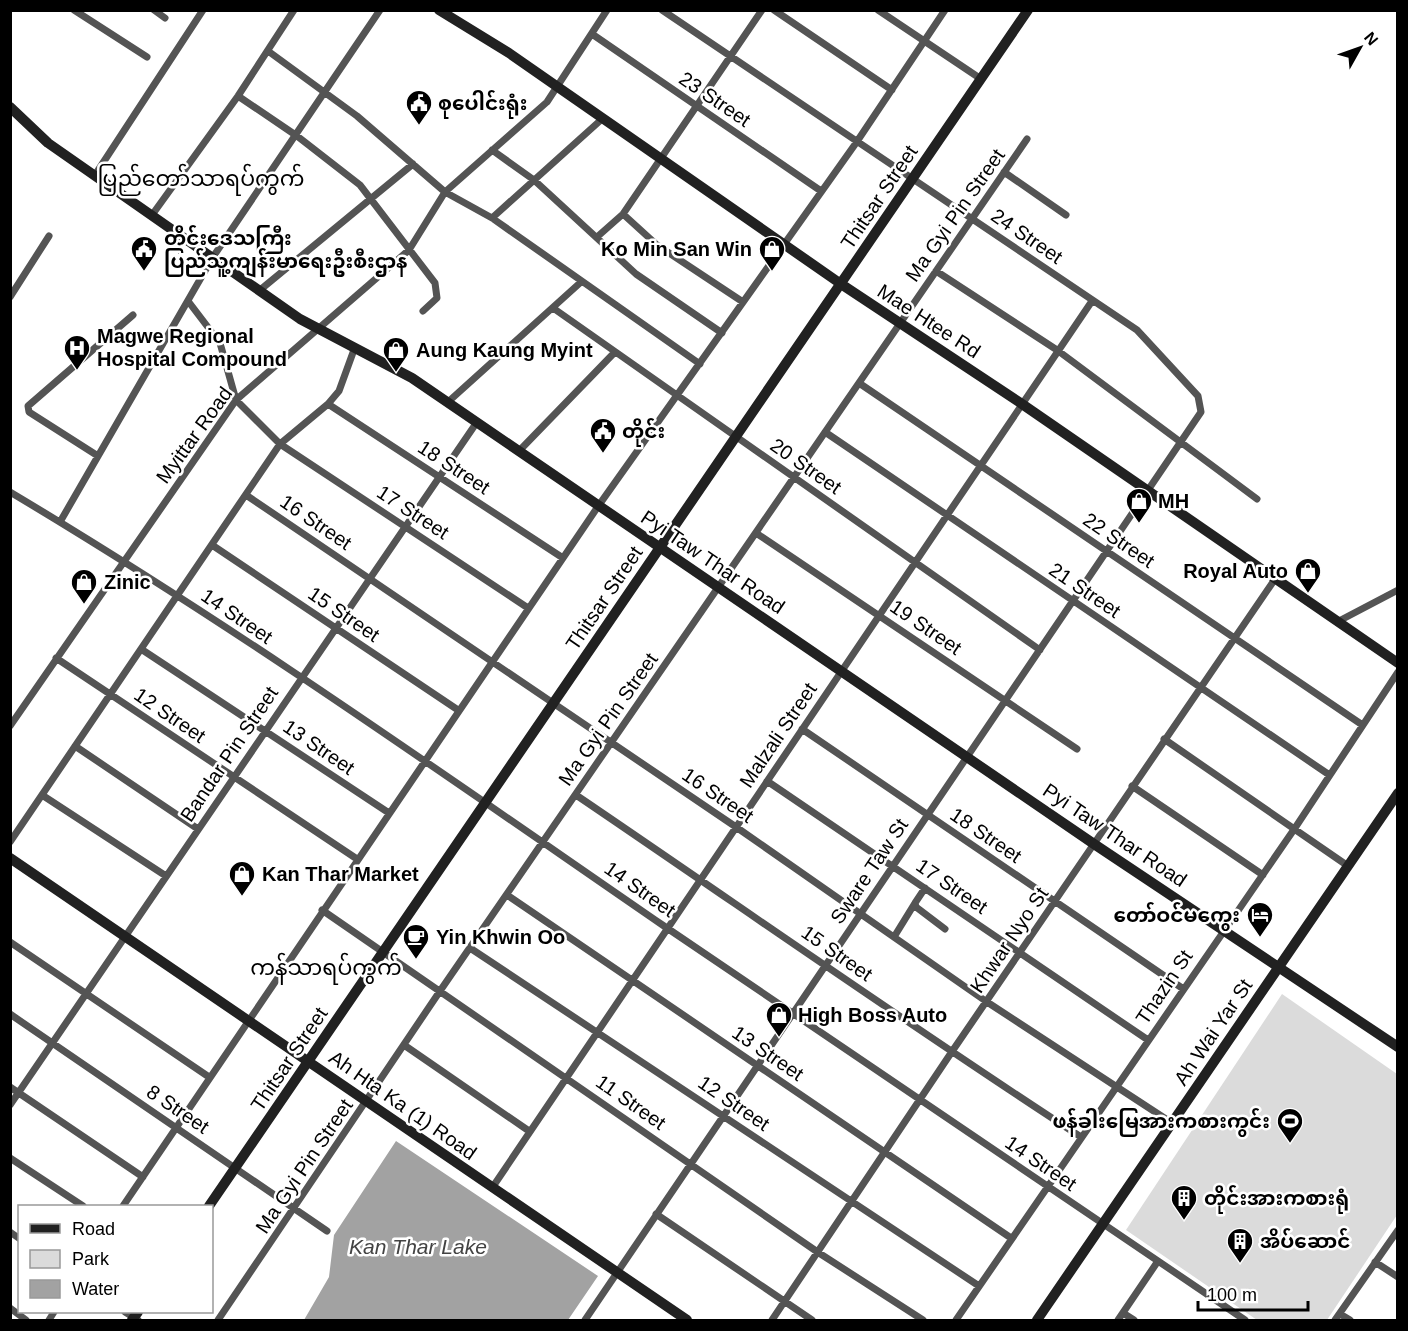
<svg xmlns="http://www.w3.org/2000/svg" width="1408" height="1331" viewBox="0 0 1408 1331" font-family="Helvetica,'Noto Sans Myanmar',sans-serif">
<rect width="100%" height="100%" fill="#fff"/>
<path fill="#dbdbdb" d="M 1282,994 L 1397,1074 L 1397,1215 L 1327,1320 L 1257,1320 L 1126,1230 Z"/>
<path fill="#a2a2a2" d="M 396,1141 L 598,1276 L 568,1320 L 304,1320 L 329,1277 L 334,1235 Z"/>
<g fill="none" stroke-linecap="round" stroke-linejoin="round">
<path stroke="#545454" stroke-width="7" d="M 74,10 L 147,57
M 154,10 L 165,18
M 774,10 L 892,90
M 878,10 L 981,79
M 592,34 L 821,191
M 268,51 L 357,116 L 445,192 L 492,218 L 700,364
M 238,96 L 297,136 L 360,185 L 435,283 L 437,298 L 423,311
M 492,150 L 534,180 L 636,274 L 722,333
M 1004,172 L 1066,215
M 95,175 L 203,10
M 623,214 L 657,245 L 743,302
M 152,215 L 238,96 L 294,10
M 492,218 L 602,119
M 597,237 L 623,214 L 762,10
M 936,271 L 1057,350 L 1257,499
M 260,290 L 413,164
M 10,297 L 49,236
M 188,301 L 220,343 L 236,400 L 280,444 L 528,608
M 553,308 L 1040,650
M 859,383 L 1361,724
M 448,402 L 581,282
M 328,404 L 563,558
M 825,432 L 1328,774
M 519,451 L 615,352
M 98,456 L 29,412 L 28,406 L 133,315
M 10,492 C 235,626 449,778 664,926 C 857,1059 1051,1190 1245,1320
M 246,495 L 736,827 L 987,1002 L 1172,1123
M 60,522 L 213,257 L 380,10
M 756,533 L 1077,749
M 212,545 L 458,710
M 1337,622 L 1398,590
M 141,649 L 389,813
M 56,658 L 357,859
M 10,726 L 236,400 L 409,250 L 445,192 L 547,102 L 607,10
M 802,729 L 1182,988
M 1164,739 L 1348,866
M 75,746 L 198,829
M 767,781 L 1148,1040
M 1132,786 L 1263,875
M 42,795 L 166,876
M 576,795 C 744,909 910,1026 1081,1137
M 10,842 L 280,444 L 328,404 L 339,391 L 355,347
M 925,888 L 915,903 L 916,907 L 945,929
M 507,895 L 1011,1238
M 322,910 L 819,1253 L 923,1320
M 894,937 L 915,903
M 10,942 L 209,1077
M 470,948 L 979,1286
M 10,1014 L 327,1231
M 404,1045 L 529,1131
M 10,1087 L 143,1177
M 10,1105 L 477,422
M 10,1158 L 83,1206
M 492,1188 L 1092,301
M 123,1206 L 599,505 L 856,143 L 945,10
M 656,1214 L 812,1320
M 10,1232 L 20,1239
M 1375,1262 L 1398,1277
M 10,1308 L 26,1320
M 125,1312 L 138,1320
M 1123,1313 L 1134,1320
M 1340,1314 L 1350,1320
M 49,1320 L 54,1312
M 218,1320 L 440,991 L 1027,139
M 585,1320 L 1201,412 L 1198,396 L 1137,330 L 662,10
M 772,1320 L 951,1053 L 1275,579
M 956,1320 L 1295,828 L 1398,672
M 1118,1320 L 1158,1261
M 1335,1320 L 1398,1230"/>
<path stroke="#212121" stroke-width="10" d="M 439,10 L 509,53 L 841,284 L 1022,404 L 1398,663
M 10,107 L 48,143 L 300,319 L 412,378 L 1094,844 L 1398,1047
M 10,858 L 687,1320
M 209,1206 L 1028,10
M 132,1320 L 138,1312
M 1037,1320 L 1398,793"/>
</g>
<defs>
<g id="civic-pin" transform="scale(1.35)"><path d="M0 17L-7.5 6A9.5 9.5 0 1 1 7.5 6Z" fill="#000" stroke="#fff"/><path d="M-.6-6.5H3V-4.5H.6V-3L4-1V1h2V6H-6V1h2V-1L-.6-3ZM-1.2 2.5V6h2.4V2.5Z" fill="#fff"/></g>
<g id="shop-pin" transform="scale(1.35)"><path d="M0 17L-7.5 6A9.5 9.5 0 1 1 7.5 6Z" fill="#000" stroke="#fff"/><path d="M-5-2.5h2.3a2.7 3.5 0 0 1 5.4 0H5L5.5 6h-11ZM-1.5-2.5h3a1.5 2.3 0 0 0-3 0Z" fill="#fff"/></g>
<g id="hospital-pin" transform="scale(1.35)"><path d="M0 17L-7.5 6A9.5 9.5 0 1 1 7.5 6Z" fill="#000" stroke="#fff"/><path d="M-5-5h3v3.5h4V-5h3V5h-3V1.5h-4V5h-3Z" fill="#fff"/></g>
<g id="hotel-pin" transform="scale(1.35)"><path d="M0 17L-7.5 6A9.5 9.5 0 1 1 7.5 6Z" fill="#000" stroke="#fff"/><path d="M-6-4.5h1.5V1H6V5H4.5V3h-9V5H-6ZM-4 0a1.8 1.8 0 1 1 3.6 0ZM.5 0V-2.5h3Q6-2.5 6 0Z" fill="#fff"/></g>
<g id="cafe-pin" transform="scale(1.35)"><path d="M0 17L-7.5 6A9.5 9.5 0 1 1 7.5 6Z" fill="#000" stroke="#fff"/><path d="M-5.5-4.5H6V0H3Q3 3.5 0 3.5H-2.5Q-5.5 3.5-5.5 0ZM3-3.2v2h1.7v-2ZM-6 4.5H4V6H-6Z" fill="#fff"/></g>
<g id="stadium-pin" transform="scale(1.35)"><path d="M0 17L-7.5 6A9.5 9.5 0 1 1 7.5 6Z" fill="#000" stroke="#fff"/><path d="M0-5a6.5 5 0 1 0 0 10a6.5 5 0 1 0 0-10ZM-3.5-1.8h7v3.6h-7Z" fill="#fff"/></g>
<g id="building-pin" transform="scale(1.35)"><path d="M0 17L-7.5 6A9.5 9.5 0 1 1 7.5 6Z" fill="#000" stroke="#fff"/><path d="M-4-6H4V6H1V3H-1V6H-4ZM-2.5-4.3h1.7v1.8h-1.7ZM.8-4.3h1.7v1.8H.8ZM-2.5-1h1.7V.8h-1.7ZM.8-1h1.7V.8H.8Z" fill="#fff"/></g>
</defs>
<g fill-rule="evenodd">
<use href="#civic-pin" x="419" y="103"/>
<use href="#civic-pin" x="144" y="249"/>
<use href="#shop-pin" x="772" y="249"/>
<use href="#hospital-pin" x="77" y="348"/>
<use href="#shop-pin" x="396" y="350"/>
<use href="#civic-pin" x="603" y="431"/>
<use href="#shop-pin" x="1139" y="501"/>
<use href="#shop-pin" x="1308" y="571"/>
<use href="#shop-pin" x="84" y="582"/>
<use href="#shop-pin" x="242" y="874"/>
<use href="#hotel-pin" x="1260" y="915"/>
<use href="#cafe-pin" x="416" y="937"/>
<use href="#shop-pin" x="779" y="1015"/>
<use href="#stadium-pin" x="1290" y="1121"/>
<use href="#building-pin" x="1184" y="1198"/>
<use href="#building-pin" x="1240" y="1241"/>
</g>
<g text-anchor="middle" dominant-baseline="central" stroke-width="5" stroke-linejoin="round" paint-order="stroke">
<g font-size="20" fill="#000" stroke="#fff">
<text transform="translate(715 99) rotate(34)">23 Street</text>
<text transform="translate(879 197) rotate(-56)">Thitsar Street</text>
<text transform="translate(955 215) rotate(-55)">Ma Gyi Pin Street</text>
<text transform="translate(1027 236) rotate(34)">24 Street</text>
<text transform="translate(929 321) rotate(33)">Mae Htee Rd</text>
<text transform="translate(194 435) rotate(-54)">Myittar Road</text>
<text transform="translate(806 466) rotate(35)">20 Street</text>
<text transform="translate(454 467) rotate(33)">18 Street</text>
<text transform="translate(413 512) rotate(33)">17 Street</text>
<text transform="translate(316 522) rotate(34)">16 Street</text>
<text transform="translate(1119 540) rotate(34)">22 Street</text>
<text transform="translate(713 562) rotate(34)">Pyi Taw Thar Road</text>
<text transform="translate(1085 590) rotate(34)">21 Street</text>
<text transform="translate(604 598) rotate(-56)">Thitsar Street</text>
<text transform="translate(344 614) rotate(34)">15 Street</text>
<text transform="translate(237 616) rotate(34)">14 Street</text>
<text transform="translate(926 627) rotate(34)">19 Street</text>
<text transform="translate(170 715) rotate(34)">12 Street</text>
<text transform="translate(608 719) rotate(-55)">Ma Gyi Pin Street</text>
<text transform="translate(778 735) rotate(-56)">Malzali Street</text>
<text transform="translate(319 747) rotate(34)">13 Street</text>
<text transform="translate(229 754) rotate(-56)">Bandar Pin Street</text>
<text transform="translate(718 795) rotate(34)">16 Street</text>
<text transform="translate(986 835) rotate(34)">18 Street</text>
<text transform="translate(1115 835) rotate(34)">Pyi Taw Thar Road</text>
<text transform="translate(869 871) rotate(-56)">Sware Taw St</text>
<text transform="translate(952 886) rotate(34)">17 Street</text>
<text transform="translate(640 889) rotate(35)">14 Street</text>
<text transform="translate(1009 940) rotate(-56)">Khwar Nyo St</text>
<text transform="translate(837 953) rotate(35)">15 Street</text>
<text transform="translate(1164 987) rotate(-56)">Thazin St</text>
<text transform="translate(1213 1032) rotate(-56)">Ah Wai Yar St</text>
<text transform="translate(768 1053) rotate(34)">13 Street</text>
<text transform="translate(289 1059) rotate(-56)">Thitsar Street</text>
<text transform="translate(631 1102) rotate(35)">11 Street</text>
<text transform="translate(734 1103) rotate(34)">12 Street</text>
<text transform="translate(403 1105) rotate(35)">Ah Hta Ka (1) Road</text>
<text transform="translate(178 1109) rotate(34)">8 Street</text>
<text transform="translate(1041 1163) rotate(34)">14 Street</text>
<text transform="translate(304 1166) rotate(-56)">Ma Gyi Pin Street</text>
</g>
<g font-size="20" font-weight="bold" fill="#000" stroke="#fff" text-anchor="start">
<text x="438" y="103">စုပေါင်းရုံး</text>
<text x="164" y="238">တိုင်းဒေသကြီး<tspan x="164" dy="23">ပြည်သူ့ကျန်းမာရေးဦးစီးဌာန</tspan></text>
<text x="752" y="249" text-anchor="end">Ko Min San Win</text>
<text x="97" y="336">Magwe Regional<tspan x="97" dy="23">Hospital Compound</tspan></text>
<text x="416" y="350">Aung Kaung Myint</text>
<text x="622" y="431">တိုင်း</text>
<text x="1158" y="501">MH</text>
<text x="1288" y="571" text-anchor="end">Royal Auto</text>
<text x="104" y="582">Zinic</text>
<text x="262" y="874">Kan Thar Market</text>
<text x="1240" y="915" text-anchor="end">တော်ဝင်မကွေး</text>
<text x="436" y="937">Yin Khwin Oo</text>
<text x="798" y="1015">High Boss Auto</text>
<text x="1270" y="1121" text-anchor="end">ဖန်ခါးမြေအားကစားကွင်း</text>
<text x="1204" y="1198">တိုင်းအားကစားရုံ</text>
<text x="1260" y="1241">အိပ်ဆောင်</text>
</g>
<g font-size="21" font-style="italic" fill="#434343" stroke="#fff">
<text x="418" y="1246">Kan Thar Lake</text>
</g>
<g font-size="22" fill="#000" stroke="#fff">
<text x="201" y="178">ပြည်တော်သာရပ်ကွက်</text>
<text x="326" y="967">ကန်သာရပ်ကွက်</text>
</g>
</g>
<rect width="1408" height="1331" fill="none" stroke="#000000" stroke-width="24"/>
<rect x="18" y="1205" width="195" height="108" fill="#ffffff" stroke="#999999" stroke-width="1.5"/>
<rect x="30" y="1224" width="30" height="9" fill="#212121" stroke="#999999" stroke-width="1.5"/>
<text x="72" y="1235" font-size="18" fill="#000000">Road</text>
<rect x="30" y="1250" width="30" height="18" fill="#dbdbdb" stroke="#999999" stroke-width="1.5"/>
<text x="72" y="1265" font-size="18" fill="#000000">Park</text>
<rect x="30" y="1280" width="30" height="18" fill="#a2a2a2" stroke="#999999" stroke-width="1.5"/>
<text x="72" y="1295" font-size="18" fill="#000000">Water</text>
<g transform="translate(1360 48) rotate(50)" stroke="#ffffff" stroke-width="4.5" paint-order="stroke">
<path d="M0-4.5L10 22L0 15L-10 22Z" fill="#000000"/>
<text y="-9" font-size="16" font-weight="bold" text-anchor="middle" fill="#000000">N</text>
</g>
<path d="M1198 1301v9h110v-9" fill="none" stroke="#000000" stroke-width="3"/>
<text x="1207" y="1301" font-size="18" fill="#000000" stroke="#ffffff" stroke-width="4.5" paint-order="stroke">100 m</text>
</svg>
